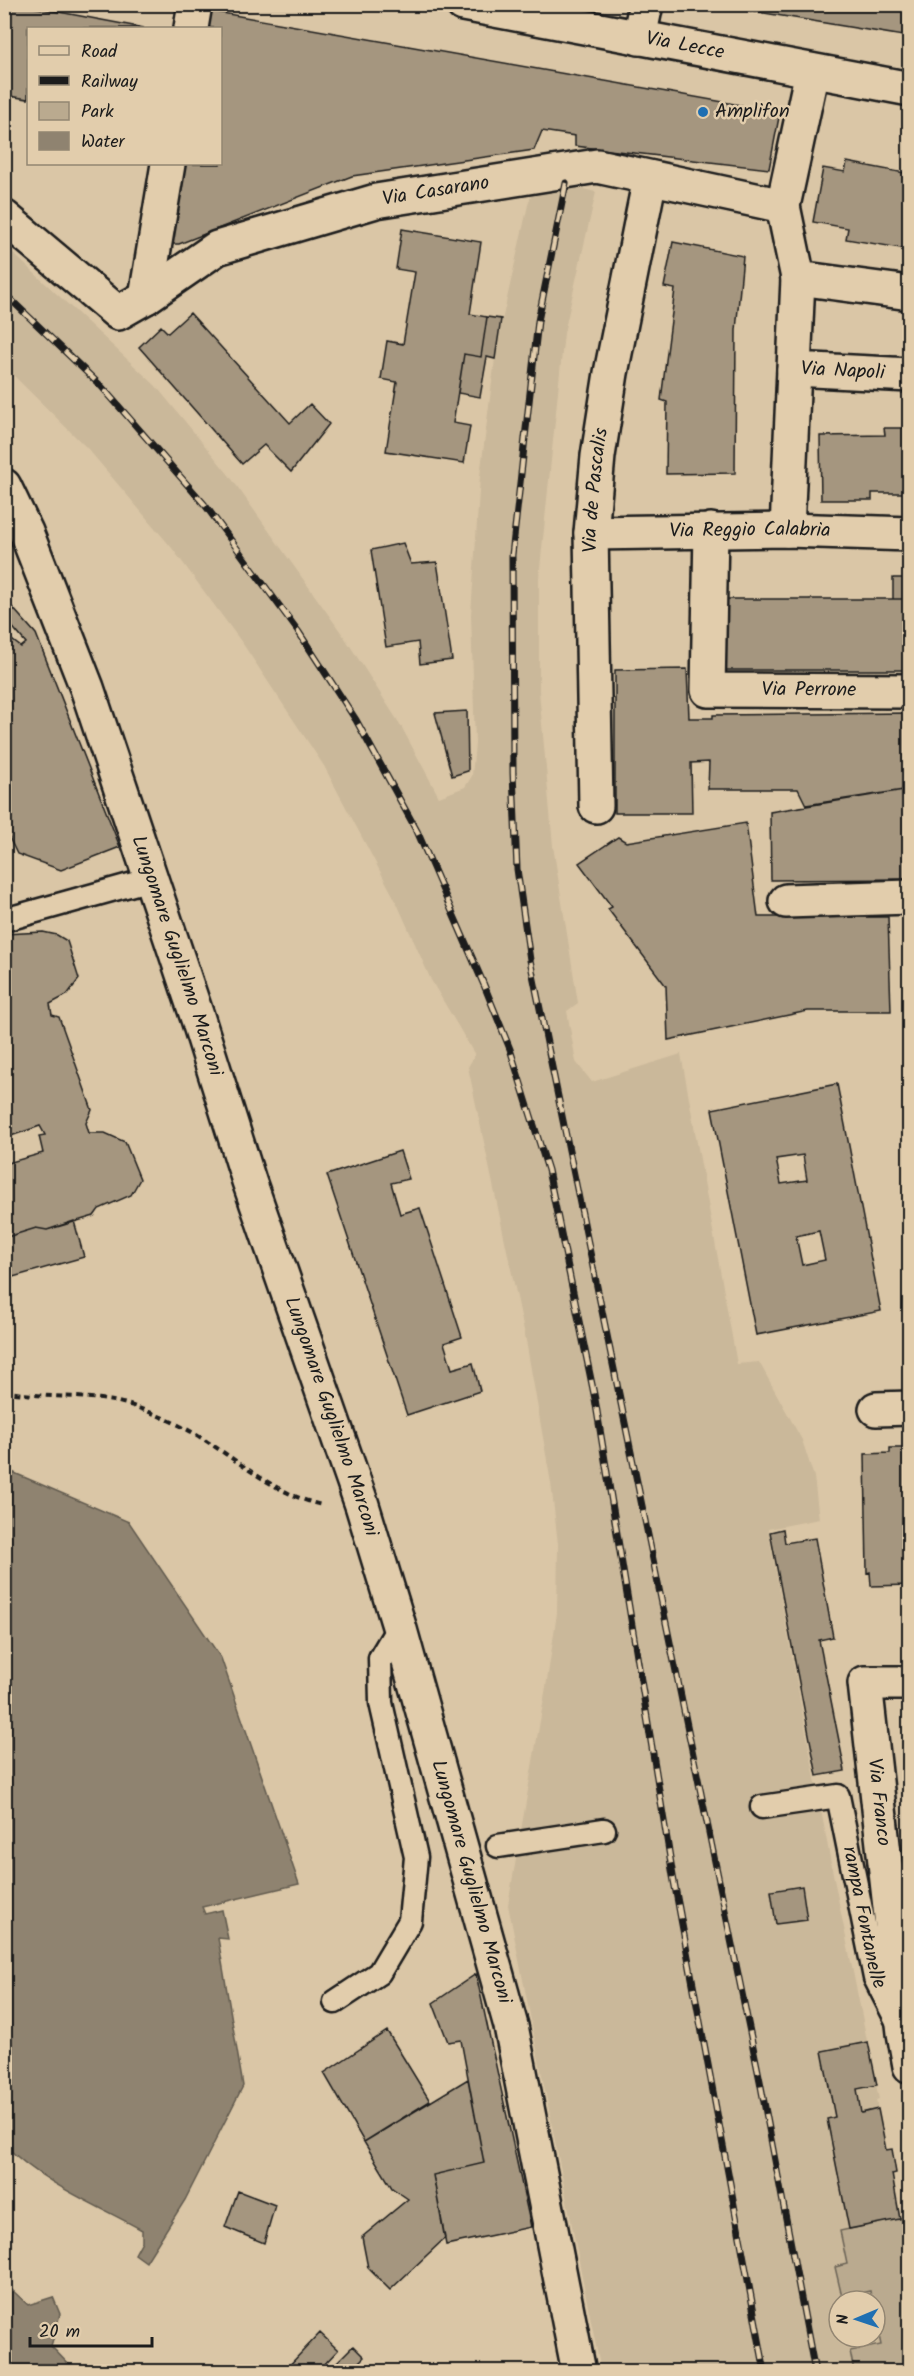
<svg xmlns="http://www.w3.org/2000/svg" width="914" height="2376" viewBox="0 0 914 2376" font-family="Kalam,sans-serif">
<rect width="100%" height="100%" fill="#dac6a6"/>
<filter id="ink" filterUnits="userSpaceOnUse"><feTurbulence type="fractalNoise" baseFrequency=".0167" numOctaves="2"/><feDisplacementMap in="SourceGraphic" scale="12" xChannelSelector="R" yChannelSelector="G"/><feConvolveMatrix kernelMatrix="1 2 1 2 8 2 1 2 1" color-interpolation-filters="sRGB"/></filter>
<g filter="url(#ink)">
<path fill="#cab89a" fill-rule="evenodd" d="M 537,178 L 596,192 L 564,333 L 539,578 L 539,691 L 553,846 L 578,1003 L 567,1011 L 576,1062 L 592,1082 L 681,1054 L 737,1364 L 759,1362 L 802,1440 L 814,1477 L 819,1519 L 768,1529 L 834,1879 L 879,2099 L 876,2100 L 886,2149 L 892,2149 L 896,2173 L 892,2175 L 900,2218 L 905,2217 L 909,2238 L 909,2371 L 601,2371 L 508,1905 L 547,1681 L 557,1613 L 558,1544 L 551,1483 L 525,1335 L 468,1067 L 475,1055 L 431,980 L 396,901 L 324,766 L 243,644 L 172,548 L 88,449 L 5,367 L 4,245 L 155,385 L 229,475 L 345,638 L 401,726 L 439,797 L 465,787 L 472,776 L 475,744 L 471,615 L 480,476 L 497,343 L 528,205 ZM 839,2301 L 875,2301 L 875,2337 L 839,2337 Z"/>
<path fill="#baaa8f" stroke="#6b6356" stroke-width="1.5" d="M 905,2217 L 910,2238 L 909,2371 L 854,2371 L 850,2351 L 881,2345 L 875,2317 L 875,2301 L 872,2301 L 870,2291 L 842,2297 L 835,2267 L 847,2264 L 840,2231 Z"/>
<path fill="#8f8370" stroke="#615a4e" stroke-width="1.5" d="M 5,1469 L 129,1522 L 221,1658 L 299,1884 L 202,1907 L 205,1914 L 222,1910 L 228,1939 L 218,1938 L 243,2086 L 185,2200 L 146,2262 L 135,2254 L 142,2241 L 142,2230 C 97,2205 40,2182 5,2145 Z
M 4,2279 L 11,2289 L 28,2305 L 53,2297 L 60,2314 L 51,2346 L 75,2371 L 5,2371 Z"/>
<path fill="#a5967f" stroke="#1c1c1c" stroke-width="1.5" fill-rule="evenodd" d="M 4,4 L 17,4 L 144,28 L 28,28 L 28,99 L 4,95 Z
M 709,4 L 903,4 L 910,37 Z
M 211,11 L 780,112 L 769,169 L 575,146 L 575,136 L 542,131 L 534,150 L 352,176 L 179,244 L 171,244 L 185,164 L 220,164 L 220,28 L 208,28 Z
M 847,162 L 910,174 L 910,241 L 907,241 L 906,249 L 846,239 L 848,228 L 813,222 L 823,168 L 845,172 Z
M 402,229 L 481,242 L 470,314 L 487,317 L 481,357 L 464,354 L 453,423 L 470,426 L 464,463 L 386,451 L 397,382 L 381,379 L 387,341 L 403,344 L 415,272 L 396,269 Z
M 673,242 L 743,256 L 736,330 L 735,473 L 666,474 L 667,402 L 661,400 L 675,289 L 664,287 Z
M 190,313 L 290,423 L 310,404 L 329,424 L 291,472 L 264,445 L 242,464 L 139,347 L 161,326 L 168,333 Z
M 487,317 L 501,319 L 495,359 L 487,357 L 480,397 L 458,393 L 464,354 L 481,357 Z
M 884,428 L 910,428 L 910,493 L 872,493 L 872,500 L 821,500 L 820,436 L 885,435 Z
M 403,543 L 411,564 L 437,562 L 452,660 L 420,664 L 418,642 L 386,647 L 371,550 Z
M 893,578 L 910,578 L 910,599 L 893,599 Z
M 4,598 L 36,634 L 120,847 L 61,870 L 17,854 L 4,827 L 4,634 L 21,647 L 26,643 L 4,617 Z
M 723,599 L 910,599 L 910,670 L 722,670 Z
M 687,669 L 689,718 L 713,718 L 713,715 L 910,713 L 910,789 L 806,805 L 798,789 L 708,789 L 709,762 L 691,763 L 692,813 L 615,813 L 615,670 Z
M 467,711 L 468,771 L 452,776 L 435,713 Z
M 910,789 L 910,879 L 771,880 L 770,812 Z
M 746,823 L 758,917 L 888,917 L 891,1011 L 808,1011 L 668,1040 L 666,986 L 608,909 L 612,907 L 579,863 L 618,837 L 626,842 Z
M 43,932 L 57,935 L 67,941 L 79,979 L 67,995 L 50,1004 L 52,1015 L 59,1017 L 92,1110 L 86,1123 L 89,1133 L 105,1133 L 125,1142 L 140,1179 L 131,1195 L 99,1209 L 94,1216 L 47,1230 L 36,1228 L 4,1238 L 4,1164 L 43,1153 L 39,1136 L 45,1135 L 40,1126 L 5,1138 L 4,1136 L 4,934 Z
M 837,1084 L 881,1311 L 756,1335 L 712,1109 ZM 803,1155 L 807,1180 L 781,1184 L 776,1159 ZM 819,1231 L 825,1260 L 802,1265 L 796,1236 Z
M 400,1151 L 409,1179 L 391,1183 L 400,1214 L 420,1208 L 462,1337 L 444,1343 L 452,1369 L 473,1363 L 480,1391 L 407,1415 L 327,1175 Z
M 74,1221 L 84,1257 L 13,1277 L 4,1271 L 4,1238 L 36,1228 L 47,1230 Z
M 890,1448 L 910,1448 L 910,1585 L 871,1586 L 870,1572 L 867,1573 L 865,1454 L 890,1453 Z
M 783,1529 L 785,1543 L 815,1538 L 833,1637 L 819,1640 L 845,1771 L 817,1776 L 770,1532 Z
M 802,1886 L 807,1920 L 776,1924 L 771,1891 Z
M 476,1974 L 531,2227 L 446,2245 L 433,2175 L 484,2163 L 461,2040 L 448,2042 L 433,2003 Z
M 387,2031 L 430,2101 L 364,2142 L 324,2073 Z
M 868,2042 L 877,2085 L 857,2089 L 861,2113 L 878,2109 L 886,2150 L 892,2149 L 896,2173 L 892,2174 L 900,2219 L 849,2229 L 827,2119 L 835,2117 L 822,2051 Z
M 468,2079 L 484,2163 L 433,2175 L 445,2238 L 390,2290 L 368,2268 L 362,2237 L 408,2199 L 392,2188 L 364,2142 Z
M 238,2191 L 275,2205 L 264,2243 L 225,2227 Z
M 320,2333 L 338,2350 L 317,2372 L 283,2372 Z
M 353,2346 L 364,2357 L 349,2372 L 343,2372 L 335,2364 Z"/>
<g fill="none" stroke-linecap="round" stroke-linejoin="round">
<g stroke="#1c1c1c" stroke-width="27">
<g id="lane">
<path d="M 4,920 L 151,879"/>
<path id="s1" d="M 762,1807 L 838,1796 L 875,1978 L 897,2021"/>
<path d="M 498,1846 L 604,1830"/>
<path d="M 335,2002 L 379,1973 L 410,1921 L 416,1857 L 381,1703 L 380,1658 L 399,1626"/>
</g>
</g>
<g stroke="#1c1c1c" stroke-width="38">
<g id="street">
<path d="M 191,28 L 195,4"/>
<path d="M 639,38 L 646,4"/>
<path d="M 812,71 L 783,206 L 798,278 L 910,293"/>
<path id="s2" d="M 4,217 L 118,313 L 146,297 L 217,248 L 376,201 L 597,166 L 783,206"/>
<path id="s3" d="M 798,278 L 794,369 L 910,375"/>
<path d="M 146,297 L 168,164"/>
<path id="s4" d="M 711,530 L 708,690 L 910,691"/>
<path d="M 787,530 L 794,369"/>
<path id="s5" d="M 591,533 L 787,530 L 910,534"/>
<path id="s6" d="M 596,806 L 591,533 L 598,456 L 611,373 L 650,178"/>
<path d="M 786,901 L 910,897"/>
<path d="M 876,1409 L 910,1408"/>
<path id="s7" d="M 910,1683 L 865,1683 L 904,2033 L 910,2066"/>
</g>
</g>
<g stroke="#1c1c1c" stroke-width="38">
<g id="secondary">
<path id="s8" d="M 463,4 L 910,89"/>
<path id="s9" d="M 4,486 L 26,532 L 87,688 L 198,1019 L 249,1181 L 362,1505 L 399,1626 L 511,2026 L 579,2372"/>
</g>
</g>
<path stroke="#1c1c1c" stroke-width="4" stroke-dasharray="6 4.5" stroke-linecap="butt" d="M 4,1391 C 48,1400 93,1392 136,1407 C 155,1414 177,1423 195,1434 C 237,1459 274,1494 322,1505
M 4,1460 L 7,1453"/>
<use href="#lane" stroke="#e2cdac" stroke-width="22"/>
<use href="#street" stroke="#e2cdac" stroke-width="33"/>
<use href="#secondary" stroke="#e2cdac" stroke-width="33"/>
<g stroke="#1c1c1c" stroke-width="7">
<path id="rail" d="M 566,183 L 538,321 L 512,555 L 513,773 L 517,869 L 530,960 L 760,2081 L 815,2372
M 4,293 L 102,387 L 205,505 L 298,631 L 356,720 L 417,831 L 484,985 L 510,1049 L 548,1170 L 595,1399 L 673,1876 L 765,2372"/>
</g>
<use href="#rail" stroke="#e2cdac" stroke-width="4.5" stroke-dasharray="14" stroke-linecap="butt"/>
</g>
</g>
<circle fill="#1f6fb2" stroke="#e2cdac" stroke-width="2" cx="703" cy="112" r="6"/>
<g text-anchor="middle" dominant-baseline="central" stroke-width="5" stroke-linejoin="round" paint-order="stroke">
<g font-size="20" fill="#1c1c1c" stroke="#e2cdac">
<text stroke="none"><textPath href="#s8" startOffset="226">Via Lecce</textPath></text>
<text stroke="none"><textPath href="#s2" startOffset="494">Via Casarano</textPath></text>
<text stroke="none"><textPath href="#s3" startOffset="140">Via Napoli</textPath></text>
<text stroke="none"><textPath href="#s6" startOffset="316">Via de Pascalis</textPath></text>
<text stroke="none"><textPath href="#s5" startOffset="159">Via Reggio Calabria</textPath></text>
<text stroke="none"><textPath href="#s4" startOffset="261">Via Perrone</textPath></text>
<text stroke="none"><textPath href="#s9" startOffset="501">Lungomare Guglielmo Marconi</textPath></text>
<text stroke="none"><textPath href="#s9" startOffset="987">Lungomare Guglielmo Marconi</textPath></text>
<text stroke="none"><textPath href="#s7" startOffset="165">Via Franco</textPath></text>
<text stroke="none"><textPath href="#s9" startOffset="1473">Lungomare Guglielmo Marconi</textPath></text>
<text stroke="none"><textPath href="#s1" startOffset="201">rampa Fontanelle</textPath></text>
</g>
<g font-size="20" fill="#1c1c1c" stroke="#e2cdac" text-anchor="start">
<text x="715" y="112">Amplifon</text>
</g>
</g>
<rect width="914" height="2376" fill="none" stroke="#e2cdac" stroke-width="24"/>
<rect x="12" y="12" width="890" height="2352" fill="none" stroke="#1c1c1c" stroke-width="2" filter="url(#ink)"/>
<rect x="27" y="27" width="195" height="138" fill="#e2cdac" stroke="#938672" stroke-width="1.5"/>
<rect x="39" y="46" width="30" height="9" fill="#e2cdac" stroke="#938672" stroke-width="1.5"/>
<text x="81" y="57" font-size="18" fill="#1c1c1c">Road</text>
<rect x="39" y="76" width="30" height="9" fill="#1c1c1c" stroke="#938672" stroke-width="1.5"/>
<text x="81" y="87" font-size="18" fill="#1c1c1c">Railway</text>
<rect x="39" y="102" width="30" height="18" fill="#baaa8f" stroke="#938672" stroke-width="1.5"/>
<text x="81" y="117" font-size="18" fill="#1c1c1c">Park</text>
<rect x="39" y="132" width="30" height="18" fill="#8f8370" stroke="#938672" stroke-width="1.5"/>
<text x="81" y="147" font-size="18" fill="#1c1c1c">Water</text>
<g transform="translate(857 2319) rotate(268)"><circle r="28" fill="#e2cdac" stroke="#938672" stroke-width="1.5"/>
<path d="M0-4.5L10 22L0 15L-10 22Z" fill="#1f6fb2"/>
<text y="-9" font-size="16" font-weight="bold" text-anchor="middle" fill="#1c1c1c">N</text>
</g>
<path d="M30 2337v9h122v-9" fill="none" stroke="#1c1c1c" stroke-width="3"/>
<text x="39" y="2337" font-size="18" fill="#1c1c1c" stroke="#e2cdac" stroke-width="4.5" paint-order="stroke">20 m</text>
</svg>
